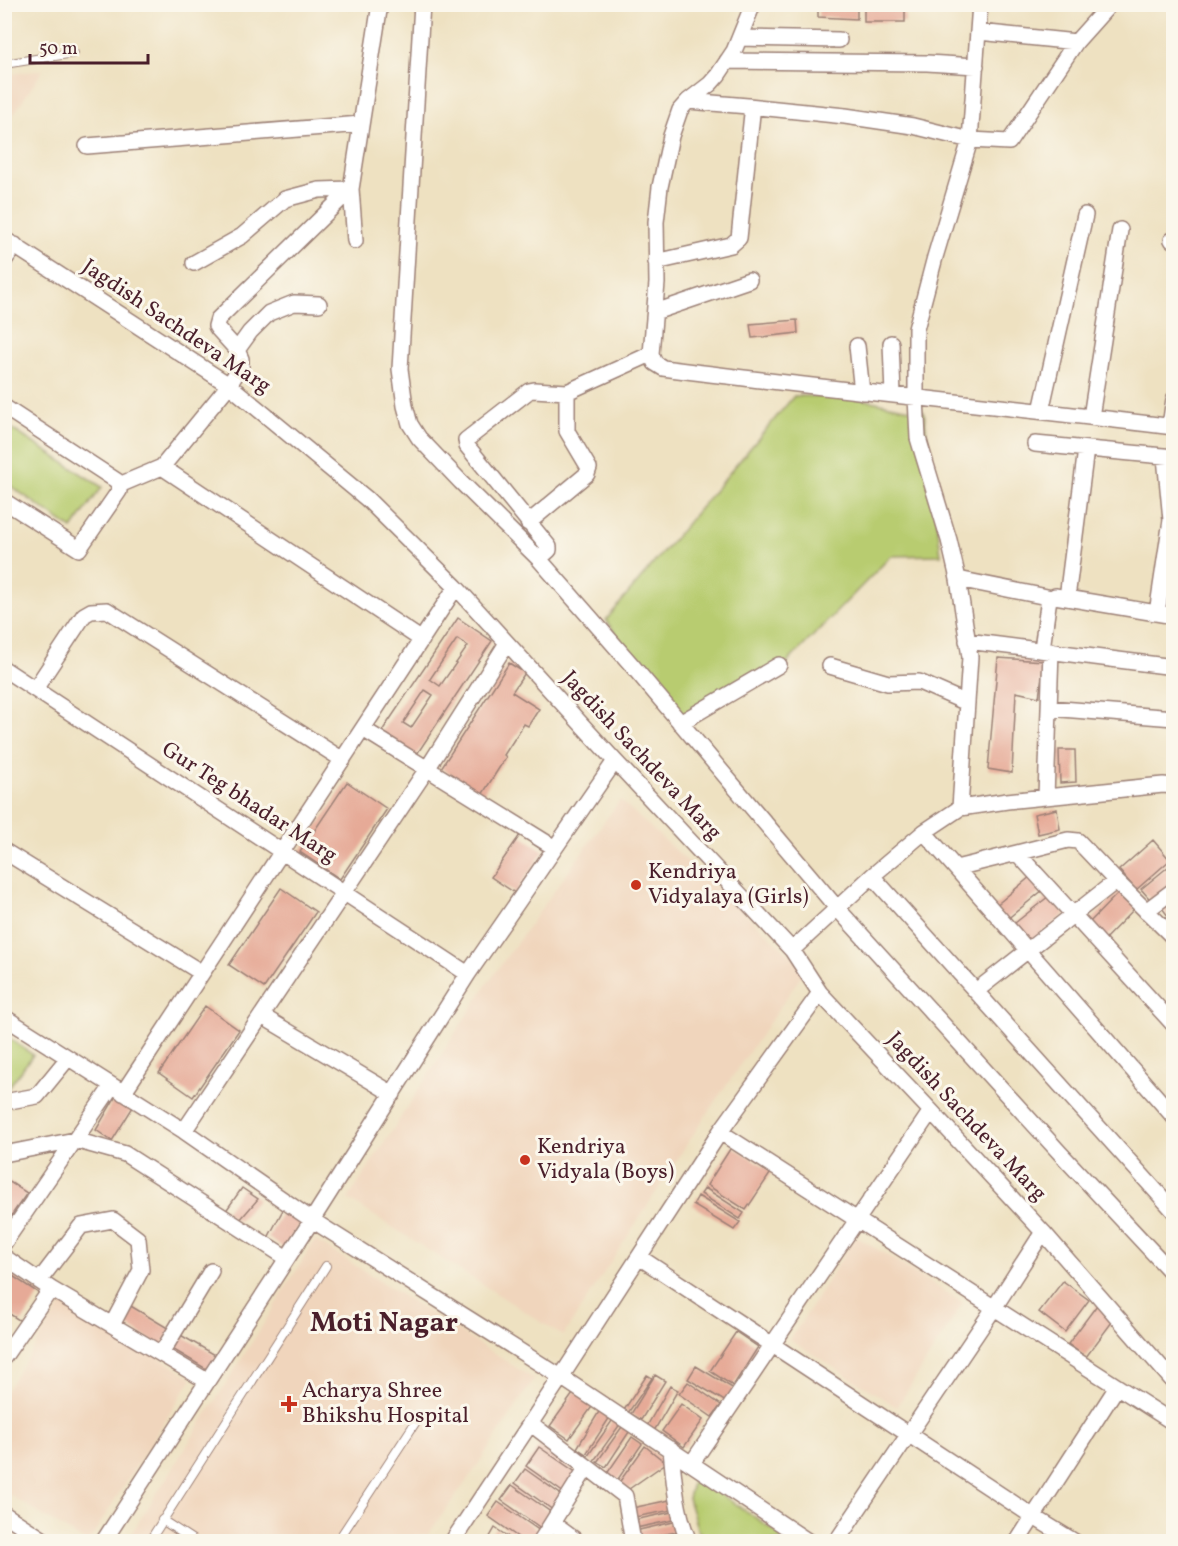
<svg xmlns="http://www.w3.org/2000/svg" width="1178" height="1546" viewBox="0 0 1178 1546" font-family="Vollkorn,serif">
<rect width="100%" height="100%" fill="#fbf7ec"/>
<filter id="ink" filterUnits="userSpaceOnUse"><feTurbulence type="fractalNoise" baseFrequency=".0167" numOctaves="2"/><feDisplacementMap in="SourceGraphic" scale="12" xChannelSelector="R" yChannelSelector="G"/><feConvolveMatrix kernelMatrix="1 2 1 2 8 2 1 2 1" color-interpolation-filters="sRGB"/></filter>
<filter id="wash" filterUnits="userSpaceOnUse"><feTurbulence type="fractalNoise" baseFrequency=".008" numOctaves="4" result="noise"/><feDisplacementMap in="SourceGraphic" scale="24" xChannelSelector="R" yChannelSelector="G"/><feGaussianBlur stdDeviation="1.35" result="paint"/><feColorMatrix in="noise" values="0 0 0 0 0 0 0 0 0 0 0 0 0 0 0 0 0 1.4 0 .05"/><feComposite in="paint" operator="in"/></filter>
<g filter="url(#wash)">
<rect width="100%" height="100%" fill="#eee1c1"/>
<path fill="#f0d5bc" d="M 43,70 L 5,127 L 5,75 Z
M 620,800 L 806,969 L 702,1121 L 563,1336 L 348,1199 L 487,984 Z
M 856,1236 L 963,1303 L 897,1407 L 790,1340 Z
M 315,1240 L 534,1379 L 473,1472 L 423,1541 L 126,1542 L 256,1336 Z
M 65,1299 L 192,1378 L 89,1541 L 84,1541 L 5,1492 L 4,1394 Z"/>
<path fill="#b8cc6f" stroke="#81764d" stroke-width="1.5" d="M 794,396 L 851,397 L 924,412 L 941,555 L 891,556 L 777,673 L 679,723 L 606,620 Z
M 4,424 L 102,487 L 72,529 L 5,482 Z
M 5,1036 L 33,1055 L 5,1092 Z
M 694,1476 L 790,1541 L 712,1541 L 698,1531 L 688,1498 Z"/>
<g id="blocks">
<path fill="#e6aa97" fill-rule="evenodd" d="M 818,4 L 857,4 L 857,19 L 818,17 Z
M 864,4 L 905,4 L 905,22 L 864,22 Z
M 797,320 L 798,333 L 752,338 L 750,324 Z
M 458,618 L 492,641 L 415,757 L 380,734 ZM 457,639 L 468,646 L 440,686 L 430,679 ZM 425,690 L 433,695 L 411,728 L 403,723 Z
M 998,658 L 1044,661 L 1039,697 L 1016,692 L 1012,773 L 988,769 Z
M 509,663 L 525,673 L 512,692 L 539,709 L 528,726 L 524,724 L 504,755 L 506,757 L 482,795 L 441,768 Z
M 1059,750 L 1075,750 L 1076,782 L 1060,783 Z
M 347,782 L 387,809 L 340,879 L 300,852 Z
M 1057,809 L 1060,829 L 1038,834 L 1034,814 Z
M 520,835 L 544,851 L 515,893 L 491,877 Z
M 1153,840 L 1170,860 L 1136,890 L 1119,870 Z
M 1174,862 L 1174,889 L 1154,904 L 1141,889 Z
M 1031,876 L 1043,890 L 1006,920 L 994,907 Z
M 281,888 L 316,912 L 264,988 L 229,965 Z
M 1120,891 L 1136,907 L 1102,942 L 1086,926 Z
M 1049,896 L 1065,914 L 1030,942 L 1015,923 Z
M 1174,900 L 1174,924 L 1162,908 Z
M 205,1006 L 239,1030 L 193,1097 L 159,1073 Z
M 116,1096 L 133,1107 L 112,1141 L 96,1130 Z
M 732,1146 L 772,1171 L 746,1210 L 707,1185 Z
M 8,1181 L 27,1193 L 4,1226 L 4,1187 Z
M 242,1188 L 258,1199 L 239,1221 L 225,1212 Z
M 705,1188 L 744,1213 L 740,1219 L 701,1194 Z
M 698,1196 L 740,1222 L 734,1230 L 693,1205 Z
M 284,1208 L 303,1220 L 284,1248 L 268,1238 Z
M 5,1271 L 40,1294 L 22,1322 L 5,1311 Z
M 1063,1281 L 1089,1300 L 1065,1332 L 1039,1312 Z
M 129,1305 L 171,1330 L 161,1346 L 120,1322 Z
M 1097,1305 L 1115,1318 L 1086,1357 L 1068,1344 Z
M 736,1332 L 758,1347 L 733,1386 L 710,1371 Z
M 177,1333 L 217,1356 L 208,1370 L 169,1347 Z
M 696,1366 L 739,1392 L 731,1405 L 688,1379 Z
M 647,1375 L 652,1378 L 628,1413 L 624,1410 Z
M 655,1375 L 665,1381 L 641,1420 L 631,1414 Z
M 688,1382 L 721,1405 L 712,1417 L 679,1394 Z
M 670,1386 L 678,1390 L 654,1431 L 647,1426 Z
M 575,1391 L 594,1404 L 569,1439 L 550,1426 Z
M 681,1404 L 703,1420 L 684,1447 L 662,1431 Z
M 600,1410 L 610,1417 L 586,1454 L 577,1448 Z
M 614,1418 L 621,1423 L 593,1462 L 587,1457 Z
M 624,1424 L 631,1429 L 606,1467 L 597,1462 Z
M 632,1437 L 642,1444 L 614,1485 L 604,1478 Z
M 645,1446 L 666,1463 L 629,1489 L 618,1484 Z
M 539,1447 L 577,1473 L 564,1493 L 526,1466 Z
M 525,1469 L 563,1496 L 553,1510 L 515,1483 Z
M 512,1485 L 552,1513 L 541,1528 L 501,1500 Z
M 670,1500 L 672,1510 L 635,1517 L 632,1508 Z
M 498,1502 L 540,1531 L 533,1542 L 525,1542 L 488,1516 Z
M 677,1511 L 678,1519 L 636,1528 L 634,1520 Z
M 678,1521 L 680,1531 L 639,1540 L 635,1531 Z
M 495,1528 L 516,1542 L 487,1542 Z"/>
</g>
</g>
<g filter="url(#ink)">
<use href="#blocks" fill-opacity="0" stroke="#9c8076" stroke-width="1.5"/>
<g fill="none" stroke-linecap="round" stroke-linejoin="round">
<g stroke="#9c8076" stroke-width="10">
<path id="service" d="M 4,64 L 74,53
M 162,1520 L 196,1542
M 149,1542 L 326,1266
M 337,1542 L 419,1417"/>
</g>
<g stroke="#9c8076" stroke-width="18">
<path id="minor" d="M 422,4 L 400,369 L 405,406 L 410,424 L 419,438 L 461,482 L 539,559 L 630,663 L 836,907 L 1060,1153 L 1174,1275
M 753,4 L 734,51 L 718,75 L 710,84 L 688,101 L 680,110 L 671,136 L 660,187 L 656,222 L 657,283 L 651,354 L 655,363 L 663,368 C 833,390 1004,406 1174,427
M 979,32 L 1076,42
M 740,38 L 839,40
M 727,61 L 927,63 L 976,66
M 748,106 L 845,116 L 913,126 L 970,140 L 1009,142 L 1076,42 L 1110,4
M 87,146 L 361,124
M 4,239 L 229,385 L 367,499 L 456,587 L 615,761 L 792,950 L 820,993 L 931,1111 L 1043,1232 L 1174,1382
M 1172,240 L 1174,241
M 4,261 L 15,245
M 656,262 L 731,245 L 739,238 L 752,114 L 748,106 L 688,101
M 194,263 L 242,236 L 285,199 L 319,190 L 351,189 L 355,241
M 655,312 L 749,280
M 891,343 L 893,395
M 857,346 L 862,392
M 237,350 L 250,332 L 269,313 L 294,303 L 319,304
M 4,407 L 117,481 L 119,484 L 119,491 L 79,549 L 4,501
M 1041,411 L 1085,215
M 1091,417 L 1120,230
M 1167,426 L 1171,419 L 1174,399
M 1035,444 L 1174,457
M 162,467 L 422,640
M 119,487 L 124,483 L 162,467 L 229,385 L 241,366 L 241,359 L 237,350 L 218,329 L 216,326 L 218,319 L 351,189 L 380,4
M 528,523 L 587,474 L 589,468 L 567,431 L 567,392
M 539,559 L 549,550 L 549,547 L 467,446 L 466,440 L 529,391 L 534,390 L 567,392 L 651,354
M 958,579 L 1052,598
M 1067,598 L 1086,449
M 1157,613 L 1171,520 L 1165,457
M 967,641 L 1174,667
M 1042,649 L 1048,605 L 1049,600 L 1055,596 L 1174,616
M 830,666 L 888,683 L 919,682 L 967,703
M 4,669 L 468,974
M 35,689 L 84,615 L 91,611 L 107,610 L 343,760
M 1049,708 L 1174,718
M 680,723 L 779,665
M 363,729 L 555,848
M 1046,797 L 1051,651
M 960,808 L 970,657 L 958,579 L 949,540 L 918,438 L 916,397 L 916,329 L 935,257 L 970,140 L 980,4
M 924,832 L 1174,1117
M 4,851 L 202,973
M 1017,853 L 1068,840 L 1078,841 L 1116,881
M 956,868 L 1017,853 L 1174,1025
M 872,876 L 1174,1211
M 1146,911 L 1174,890
M 792,950 L 872,876 L 924,832 L 960,808 L 1007,801 L 1163,785 L 1174,786
M 976,991 L 1116,881 L 1174,938
M 262,1016 L 393,1094
M 4,1017 L 184,1131 L 312,1220 L 561,1377 L 809,1542
M 123,1093 L 456,587
M 4,1102 L 37,1096 L 68,1058
M 184,1131 L 427,769 L 507,643
M 720,1132 L 1174,1423
M 4,1154 L 75,1140 L 125,1154 L 287,1258
M 4,1243 L 112,1086
M 4,1257 L 51,1289 L 207,1381
M 639,1257 L 1034,1517 L 1075,1542
M 39,1281 L 81,1226 L 113,1220 L 138,1239 L 141,1270 L 112,1325
M 161,1354 L 211,1271
M 4,1357 L 51,1289
M 530,1423 L 625,1496 L 633,1542
M 671,1449 C 674,1482 676,1511 689,1542
M 692,1463 L 931,1111
M 4,1514 L 47,1542
M 103,1542 L 312,1220 L 468,974 L 615,761
M 452,1542 L 561,1377 L 720,1132 L 820,993
M 540,1542 L 552,1523
M 578,1542 L 552,1523 L 587,1467
M 836,1542 L 994,1308 L 1043,1232
M 1017,1542 L 1117,1387"/>
</g>
<use href="#service" stroke="#fff" stroke-width="8"/>
<use href="#minor" stroke="#fff" stroke-width="15"/>
</g>
</g>
<g fill="#c8321e" stroke="#fbf7ec" stroke-width="2">
<circle cx="636" cy="885" r="6"/>
<circle cx="525" cy="1160" r="6"/>
<path d="M286 1395h6v6h6v6h-6v6h-6v-6h-6v-6h6z"/>
</g>
<g text-anchor="middle" dominant-baseline="central" stroke-width="6" stroke-linejoin="round" paint-order="stroke">
<g font-size="22" fill="#4a1f2b" stroke="#fbf7ec">
<text transform="translate(176 327) rotate(34)">Jagdish Sachdeva Marg</text>
<text transform="translate(641 756) rotate(47)">Jagdish Sachdeva Marg</text>
<text transform="translate(249 803) rotate(33)">Gur Teg bhadar Marg</text>
<text transform="translate(966 1117) rotate(47)">Jagdish Sachdeva Marg</text>
</g>
<g font-size="22" fill="#4a1f2b" stroke="#fbf7ec" text-anchor="start">
<text x="648" y="872">Kendriya<tspan x="648" dy="25">Vidyalaya (Girls)</tspan></text>
<text x="537" y="1147">Kendriya<tspan x="537" dy="25">Vidyala (Boys)</tspan></text>
<text x="302" y="1391">Acharya Shree<tspan x="302" dy="25">Bhikshu Hospital</tspan></text>
</g>
<g font-size="28" font-weight="bold" fill="#4a1f2b" stroke="#fbf7ec">
<text x="384" y="1323">Moti Nagar</text>
</g>
</g>
<rect width="1178" height="1546" fill="none" stroke="#fbf7ec" stroke-width="24"/>
<path d="M30 54v9h118v-9" fill="none" stroke="#4a1f2b" stroke-width="3"/>
<text x="39" y="54" font-size="18" fill="#4a1f2b" stroke="#fbf7ec" stroke-width="4.5" paint-order="stroke">50 m</text>
</svg>
